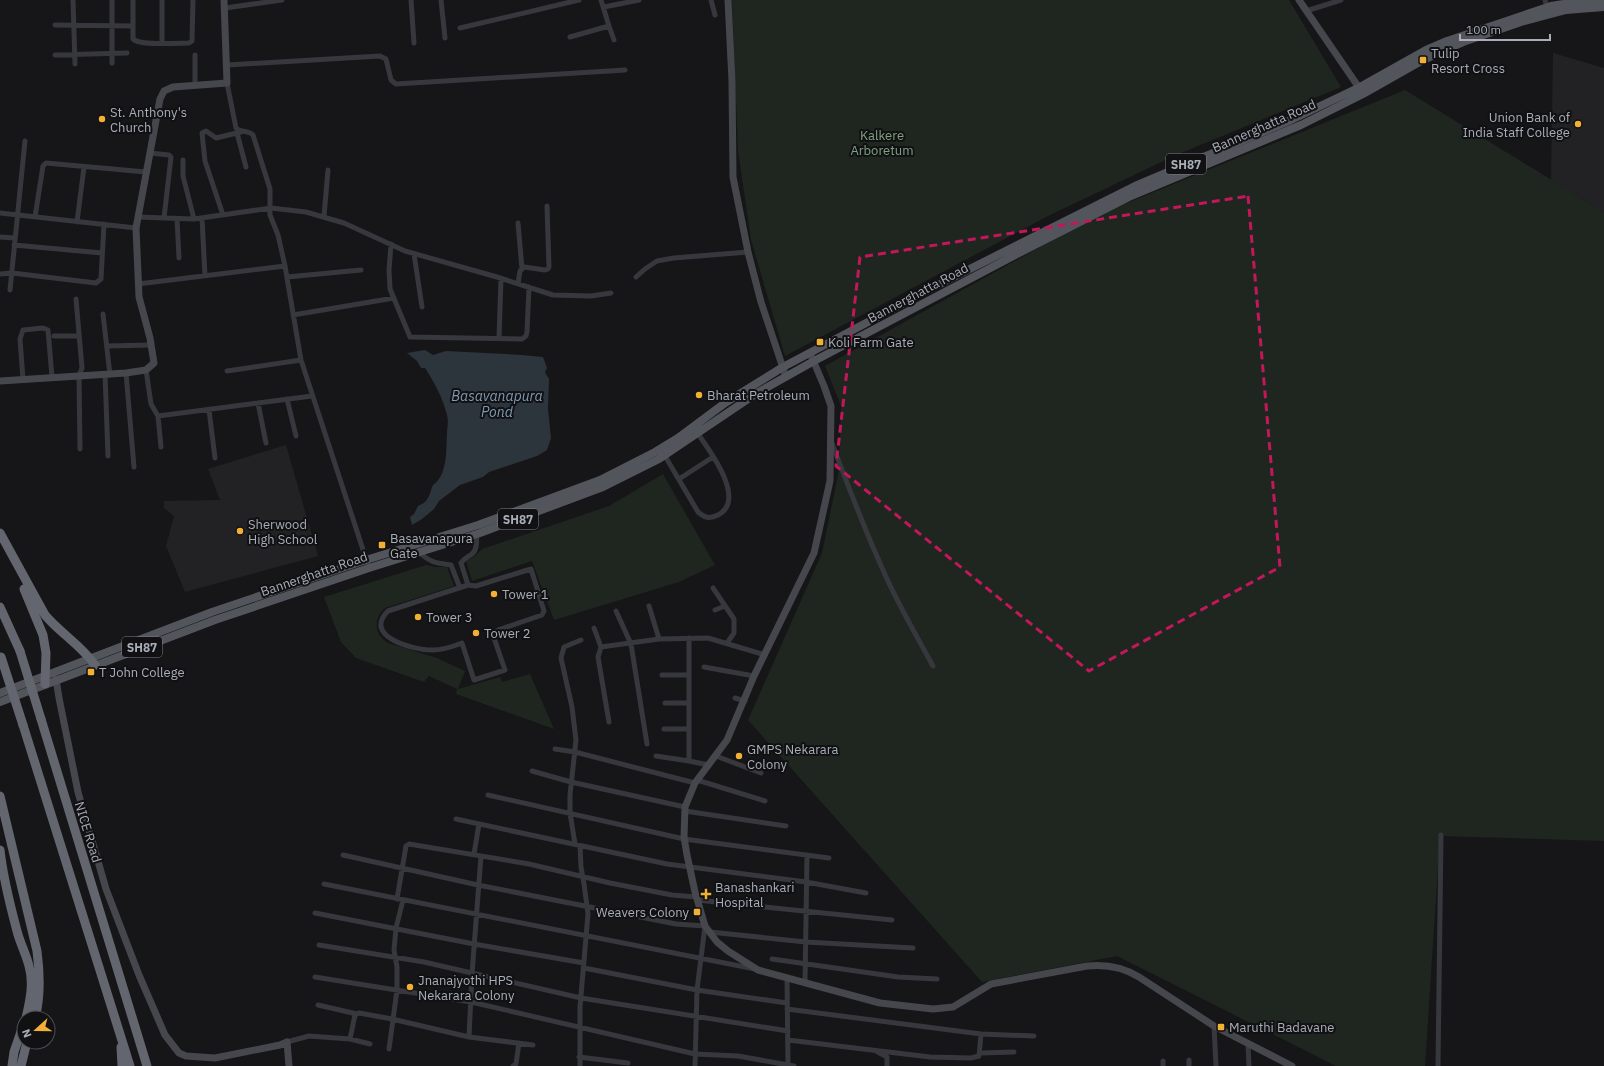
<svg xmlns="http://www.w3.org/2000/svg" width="1604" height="1066" viewBox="0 0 1604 1066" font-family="'IBM Plex Sans',sans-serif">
<rect width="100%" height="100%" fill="#161618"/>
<path fill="#222225" d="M 1553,53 L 1604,68 L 1604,212 L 1551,180 Z
M 286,445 L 318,556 L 185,592 L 166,546 L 174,516 L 164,508 L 164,501 L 220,500 L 208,469 Z"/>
<path fill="#1e261f" d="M 732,0 L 1289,0 L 1341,87 L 1176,155 L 1046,217 L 785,356 L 751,240 L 738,150 Z
M 1405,90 L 1604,212 L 1604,841 L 1440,836 L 1425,1066 L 1336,1066 L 1117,956 L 982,982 L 748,720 L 822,553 L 839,470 L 841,406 L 825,366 L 1100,214 Z
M 663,474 L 715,565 L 679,582 L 554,620 L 532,561 L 472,581 L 466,561 L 475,556 L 482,549 L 609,506 Z
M 426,565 L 436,567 L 447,567 L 454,586 L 385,608 C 373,618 374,635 388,643 L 437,658 L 465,671 L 458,689 L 500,677 L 502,682 L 530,674 L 554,729 L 456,694 L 457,689 L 429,676 L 424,682 L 356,658 L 341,642 L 324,597 Z"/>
<path fill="#2c353c" d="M 425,350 L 433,355 L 446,351 L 522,355 L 543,357 L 547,368 L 545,372 L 549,379 L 548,409 L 551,438 L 547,450 L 537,456 L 489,472 L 483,477 L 460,485 L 439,501 L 434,509 L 422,519 L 412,525 L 410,517 L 414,514 L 418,506 C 429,502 429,495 433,485 C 448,475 446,449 447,433 C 447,428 449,421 447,415 C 443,398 434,382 425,368 L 421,368 L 417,361 L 407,353 Z"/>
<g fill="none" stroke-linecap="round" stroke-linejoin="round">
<path stroke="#37383d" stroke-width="5" d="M 73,0 L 75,64
M 133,0 L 133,39 C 139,46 179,43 189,43 L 192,41 L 193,0
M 411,0 L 414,43
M 441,0 L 445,38
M 711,0 L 715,15
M 1545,0 L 1547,7
M 604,7 L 639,0
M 225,8 L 282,0
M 1306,11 L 1341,0
M 55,25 L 132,26
M 609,26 L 614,40
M 460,28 L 579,0
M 570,37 L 609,26 L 601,0
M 162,43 L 162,0
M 55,55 L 127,53
M 195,55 L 195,86
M 112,63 L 112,0
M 227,65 L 380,56 L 386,59 L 391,80 L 396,84 L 625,70
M 227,83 L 236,128 C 241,133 249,130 253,135 L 270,189 L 270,215 L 278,235 L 285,266
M 237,133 L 246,167
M 150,153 L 169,155 L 171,157 L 164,218
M 183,160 L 183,176 L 194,219
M 0,213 L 136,228
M 223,215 L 205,161 L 202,133 L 206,131 L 216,138 L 241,132
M 324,216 L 328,170
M 35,217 L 43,166 L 46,163 L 146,172
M 138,217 L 194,219 L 271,208 L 306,212 L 344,223 L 405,251 L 497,277 L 553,295 L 591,296 L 611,293
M 202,218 L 205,276
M 177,219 L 179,258
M 77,222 L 84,167
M 518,223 L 522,269
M 0,237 L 15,238
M 391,244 L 389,270 L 390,289 L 410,337 L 522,339 L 526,336 L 527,332 L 529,287
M 14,245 L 102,253
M 414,254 L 422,307
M 0,274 L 12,273 L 96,283 L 101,279 L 104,224
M 287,277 L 361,270
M 636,277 L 645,269 L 657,261 L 674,258 L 748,252
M 138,284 L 285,266 L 301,360 L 369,568
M 518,284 L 520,271 L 524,267 L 545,270 L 548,269 L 549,267 L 547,206
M 10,290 L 25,141
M 76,299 L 82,368 L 79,376 L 80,449
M 103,314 L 110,375
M 293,315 L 394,298
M 54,336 L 79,336
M 499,338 L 501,278
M 107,346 L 151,345
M 146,370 L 151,404 L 158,416 L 161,447
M 227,371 L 301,360
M 126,373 L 134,467
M 105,374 L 108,456
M 23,380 L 20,339 L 23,330 L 43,328 L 48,330 L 52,377
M 287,399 L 296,436
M 258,403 L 266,443
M 209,410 L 215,458
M 158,416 L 312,396
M 832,443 C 849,489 867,535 887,579 C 901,609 917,637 933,666
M 665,456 L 698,512 C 705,518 710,519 718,515 C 747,500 710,451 698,434
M 679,479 L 713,457
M 420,553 C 431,563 437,563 451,565 L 460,588
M 531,569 L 544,611 L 542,615 L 498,630 L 495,632 L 494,638 L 505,670 L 474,680 L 462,643 C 452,647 442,650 432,650 C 414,650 362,637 388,611 L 468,585 L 476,586 Z
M 468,585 L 461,563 C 464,558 468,557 472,554 C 478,549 476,541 477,534
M 713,588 L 734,619 L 734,633 L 727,643
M 649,606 L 659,639
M 715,610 L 725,606
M 616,611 L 631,644 L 647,744
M 594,628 L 601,647
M 704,667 L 754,676
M 662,675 L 689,675
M 735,698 L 745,701
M 665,703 L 688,703
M 609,722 L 598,657 L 601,647 L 659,639 L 708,638 L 765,655
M 664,729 L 689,729
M 555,749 L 575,752 L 695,783
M 656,756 L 689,761 L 709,765
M 716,756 L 761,773
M 689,761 L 689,638
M 532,771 L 571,782 L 685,807
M 697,780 L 765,801
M 488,795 L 684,839 L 829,858
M 685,811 L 786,826
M 456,819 L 667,864 L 806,882 L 866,893
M 575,844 L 570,813 L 570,795 L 576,740 L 572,707 L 561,658 L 564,647 L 581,640
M 474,854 L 479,824
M 343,855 L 478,885 L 676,924 L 705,926 L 697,990 L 695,1066
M 324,884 L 755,969
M 397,899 L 406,846 L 409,844 L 529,864 L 610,883 L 672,895 L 696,897
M 697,900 L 892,920
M 315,913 L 474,944 L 584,963
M 710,932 L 806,942 L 913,948
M 319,945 L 424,962 L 581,998 L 788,1031
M 772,959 L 898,977 L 937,979
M 584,968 L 697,990 L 787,1003
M 315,977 L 471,1002 L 695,1054 L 738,1056 L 794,1066
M 787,978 L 788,1066
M 805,983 L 807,855
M 318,1005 L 357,1014
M 787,1009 L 981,1034 L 1034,1036
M 1214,1026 L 1216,1066
M 469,1037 L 472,974 L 481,856
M 350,1039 L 370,1044
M 788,1040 L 930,1057 L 971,1058 L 979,1056 L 981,1034
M 287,1042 L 309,1036 L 350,1039 L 355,1015 L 359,1013 L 392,1019 L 469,1037 L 533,1045
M 1248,1044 L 1249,1066
M 389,1049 L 397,990 L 397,967 L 394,950 L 396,928 L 403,900
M 876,1051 L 887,1057 L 887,1066
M 980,1053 L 1014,1052
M 579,1057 L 628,1063
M 513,1066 L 516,1064 L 519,1043
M 580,1066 L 580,1007 L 588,914 L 584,884 L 581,867 L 580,846
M 1163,1066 L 1163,1061
M 1189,1066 L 1189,1060
M 1438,1066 L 1441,835"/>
<path stroke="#45474d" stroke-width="7" d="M 728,0 L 732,81 L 733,177 L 748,252 L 761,302 L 786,377
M 1299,0 L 1362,92
M 810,353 L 824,386 L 831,406 L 830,481 L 814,553 L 754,676 L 727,740 L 695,783 L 685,807 L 684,837 L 687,855 L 695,892 L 705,926 L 717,942 L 728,951 L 758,970 L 880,1003 L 933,1009 L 953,1007 L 991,984 L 1087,966 C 1106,964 1123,967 1139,977 L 1214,1026 L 1292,1066
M 0,381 L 126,373 L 146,370 L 154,363 L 150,338 L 139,297 L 136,228 L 160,99 L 164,91 L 173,87 L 227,83 L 224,0
M 56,679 L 59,698 L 78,792 L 106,889 L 139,975 L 165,1035 L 179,1053 L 186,1056 L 215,1058 L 280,1045 L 287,1042 L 289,1066"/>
<path stroke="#53555c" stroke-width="8" d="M 0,693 L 212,612 L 366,560 L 478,525 L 600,480 L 655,452 L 678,438 L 725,403 L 783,367 L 934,287 L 1135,186 L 1291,120 L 1360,87 L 1426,50 L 1447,41 L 1551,6 L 1576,2 L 1604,0
M 0,702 L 215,620 L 369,568 L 480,533 L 603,487 L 659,459 L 757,393 L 814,361 L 1019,253 L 1131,196 L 1301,125 L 1363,94 L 1423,60 L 1463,42 L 1521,22 L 1566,10 L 1604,7"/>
<path stroke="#63666e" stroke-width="9" d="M 0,533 L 45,615 C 60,633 81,645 95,665
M 24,589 L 43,635 L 46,653 L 45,684
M 0,607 L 20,651
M 41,719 L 147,1066
M 23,725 L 130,1066
M 0,796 L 37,951 C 40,974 41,996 35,1018
M 0,850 C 3,877 10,905 17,931 C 20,943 26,954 29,966 C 34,983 30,1001 26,1018
M 121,1047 L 122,1066
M 12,1066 L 14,1052 L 24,1023
M 21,1066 L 27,1042"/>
<path stroke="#63666e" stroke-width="9" d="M 20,651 L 41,719
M 1,657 L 23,725"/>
</g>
<path fill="none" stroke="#c2185b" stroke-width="3" stroke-dasharray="8 5" stroke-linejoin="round" d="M 1248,196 L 1280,567 L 1089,671 L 836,466 L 860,257 Z"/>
<g fill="#f2b134" stroke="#111113" stroke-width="1.5">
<rect x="1419" y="56" width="8" height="8" rx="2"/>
<circle cx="102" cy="119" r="4"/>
<circle cx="1578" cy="124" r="4"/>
<rect x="816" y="338" width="8" height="8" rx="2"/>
<circle cx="699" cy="395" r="4"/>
<circle cx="240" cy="531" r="4"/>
<rect x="378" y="541" width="8" height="8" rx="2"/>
<circle cx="494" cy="594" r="4"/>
<circle cx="418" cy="617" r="4"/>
<circle cx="476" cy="633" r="4"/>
<rect x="87" y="668" width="8" height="8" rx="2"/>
<circle cx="739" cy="756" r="4"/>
<path d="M704 888h4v4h4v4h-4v4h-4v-4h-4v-4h4z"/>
<rect x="693" y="908" width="8" height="8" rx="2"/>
<circle cx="410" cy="987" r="4"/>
<rect x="1217" y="1023" width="8" height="8" rx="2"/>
</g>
<g text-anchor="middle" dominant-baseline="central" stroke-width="4" stroke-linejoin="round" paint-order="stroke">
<g fill="#111113" stroke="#7b7e86" stroke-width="1">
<rect x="1166" y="154" width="40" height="20" rx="3"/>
<rect x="498" y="509" width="40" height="20" rx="3"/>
<rect x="122" y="637" width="40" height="20" rx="3"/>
</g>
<g font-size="12" font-weight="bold" fill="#a8adb8">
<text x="1186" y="164">SH87</text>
<text x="518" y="519">SH87</text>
<text x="142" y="647">SH87</text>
</g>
<g font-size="13" fill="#a8adb8" stroke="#111113" text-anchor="start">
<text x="1431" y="53">Tulip<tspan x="1431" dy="15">Resort Cross</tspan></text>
<text x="110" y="112">St. Anthony's<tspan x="110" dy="15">Church</tspan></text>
<text x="1570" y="117" text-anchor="end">Union Bank of<tspan x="1570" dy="15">India Staff College</tspan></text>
<text x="828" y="342">Koli Farm Gate</text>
<text x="707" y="395">Bharat Petroleum</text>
<text x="248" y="524">Sherwood<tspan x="248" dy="15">High School</tspan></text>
<text x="390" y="538">Basavanapura<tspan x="390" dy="15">Gate</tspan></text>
<text x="502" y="594">Tower 1</text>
<text x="426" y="617">Tower 3</text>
<text x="484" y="633">Tower 2</text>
<text x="99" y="672">T John College</text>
<text x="747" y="749">GMPS Nekarara<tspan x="747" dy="15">Colony</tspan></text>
<text x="715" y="887">Banashankari<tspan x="715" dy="15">Hospital</tspan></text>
<text x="689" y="912" text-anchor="end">Weavers Colony</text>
<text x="418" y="980">Jnanajyothi HPS<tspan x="418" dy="15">Nekarara Colony</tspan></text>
<text x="1229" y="1027">Maruthi Badavane</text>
</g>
<g font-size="13" fill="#a8adb8" stroke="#111113">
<text transform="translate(1264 126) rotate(-24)">Bannerghatta Road</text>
<text transform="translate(918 293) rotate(-28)">Bannerghatta Road</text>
<text transform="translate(314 574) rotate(-19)">Bannerghatta Road</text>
<text transform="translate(88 832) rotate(73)">NICE Road</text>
</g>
<g font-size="13" fill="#7fa381" stroke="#111113">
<text x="882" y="135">Kalkere<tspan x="882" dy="15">Arboretum</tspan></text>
</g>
<g font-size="14" font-style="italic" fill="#7f9bb3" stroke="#111113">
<text x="497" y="396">Basavanapura<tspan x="497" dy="16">Pond</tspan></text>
</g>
</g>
<g transform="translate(36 1030) rotate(249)"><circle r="19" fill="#111113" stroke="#4d4f55"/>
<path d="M0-3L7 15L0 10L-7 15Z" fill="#f2b134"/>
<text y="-6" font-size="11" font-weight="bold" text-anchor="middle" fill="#a8adb8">N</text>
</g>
<path d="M1460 34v6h90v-6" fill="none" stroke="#a8adb8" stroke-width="2"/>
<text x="1466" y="34" font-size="12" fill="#a8adb8" stroke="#111113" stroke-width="3" paint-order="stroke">100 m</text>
</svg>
